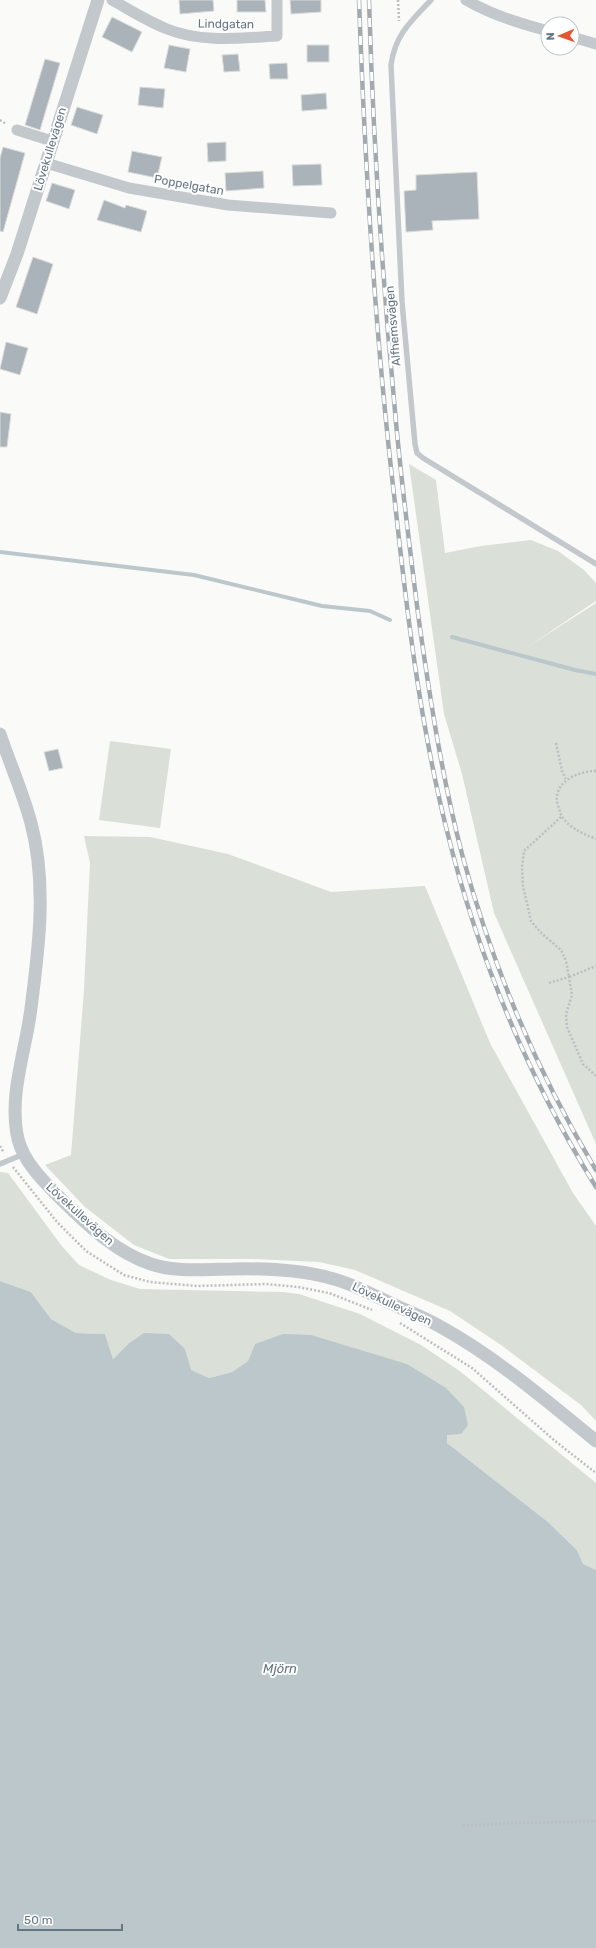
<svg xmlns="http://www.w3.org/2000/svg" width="596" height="1948" viewBox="0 0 596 1948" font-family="Rubik,sans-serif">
<rect width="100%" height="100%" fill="#fafaf8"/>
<path fill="#dadfd7" d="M 409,464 L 436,480 L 445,553 L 481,546 L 531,540 L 558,551 L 584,570 L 596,583 L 596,601 L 526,648 L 596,603 L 596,1144 L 494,913 L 462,774 L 444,714 Z
M 110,741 L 171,749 L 160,828 L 99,820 Z
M 84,836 L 150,837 L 228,854 L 331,892 L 425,886 L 490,1043 L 573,1193 L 596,1226 L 596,1421 L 581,1405 L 501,1345 L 450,1311 L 355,1270 L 319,1262 L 253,1259 L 169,1259 L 134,1245 L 85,1207 L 45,1165 L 71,1155 L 84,990 L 89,883 L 90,863 Z
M 0,1172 L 8,1173 L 61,1245 L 79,1265 L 111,1280 L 140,1289 L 283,1292 L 299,1294 L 360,1314 L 421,1345 L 461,1372 L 596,1483 L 596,1570 L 582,1564 L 577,1550 L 548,1522 L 447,1443 L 447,1435 L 407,1364 L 363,1352 L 255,1344 L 248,1361 L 232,1372 L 209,1378 L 190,1370 L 185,1349 L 128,1344 L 113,1359 L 105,1334 L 76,1333 L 51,1319 L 31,1292 L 0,1281 Z"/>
<path fill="#bbc7cb" d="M 0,1281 L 31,1292 L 51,1319 L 76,1333 L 105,1334 L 113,1359 L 128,1344 L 144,1333 L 169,1334 L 185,1349 L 191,1370 L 209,1378 L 232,1372 L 248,1361 L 255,1344 L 283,1334 L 311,1335 L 407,1364 L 446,1388 L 464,1407 L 468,1425 L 461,1434 L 447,1435 L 447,1443 L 548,1522 L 577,1550 L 583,1564 L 596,1570 L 596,1948 L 0,1948 Z"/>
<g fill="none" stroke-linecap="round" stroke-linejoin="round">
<path stroke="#bbc7cb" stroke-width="4" d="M 0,552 L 194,575 L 322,606 L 370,611 L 390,620
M 452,637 L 575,670 L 596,674"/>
</g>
<path fill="#aab3b9" stroke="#dcdcda" d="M 179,0 L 213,0 L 214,11 L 180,14 Z
M 237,0 L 265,0 L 266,12 L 237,12 Z
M 290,0 L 321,0 L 321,12 L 291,14 Z
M 112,17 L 142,32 L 132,52 L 102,37 Z
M 169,45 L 190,49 L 186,72 L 164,68 Z
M 307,45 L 329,45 L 329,62 L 307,62 Z
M 238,54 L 240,71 L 224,72 L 222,55 Z
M 45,59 L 60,63 L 40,130 L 25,125 Z
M 287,63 L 288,79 L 270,79 L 269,64 Z
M 140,87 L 165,89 L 163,108 L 138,105 Z
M 326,93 L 327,109 L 302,111 L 301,95 Z
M 77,107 L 103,115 L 97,134 L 71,125 Z
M 226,142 L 226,161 L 208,162 L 207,143 Z
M 3,147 L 25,153 L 3,232 L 0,231 L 0,158 Z
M 132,151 L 162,157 L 157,178 L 128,172 Z
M 321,164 L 322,185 L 293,186 L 292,165 Z
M 263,171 L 264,188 L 226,191 L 225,173 Z
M 477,172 L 479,219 L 432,221 L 433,230 L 406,232 L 404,191 L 416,190 L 416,175 Z
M 52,183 L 75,190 L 69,209 L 46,201 Z
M 104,200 L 125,208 L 126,205 L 147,211 L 141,232 L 97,220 Z
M 33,257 L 53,264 L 37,314 L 16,307 Z
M 6,342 L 28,348 L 20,375 L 0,369 Z
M 0,412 L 11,414 L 7,447 L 0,447 Z
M 58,749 L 63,768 L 49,771 L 44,752 Z"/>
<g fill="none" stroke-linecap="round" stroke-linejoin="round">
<path stroke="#bbbfc2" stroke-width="2.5" stroke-dasharray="2 2" stroke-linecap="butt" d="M 398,0 L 399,21
M 0,120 L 6,124
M 556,743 L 562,771 L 566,779
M 596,771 C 577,771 551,783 558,806 C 560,810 560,815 563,818 C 571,829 584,834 596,839
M 561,817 L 524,851 L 522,867 L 523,886 L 531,921 L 540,932 L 561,950 L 566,961 L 569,977 L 596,966
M 549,983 L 569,977 L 572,995 L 566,1014 L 567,1027 L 583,1064 L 596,1076
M 0,1146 L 4,1153
M 13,1167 L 57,1222 L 86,1251 L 124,1275 L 150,1282 L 197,1286 L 266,1284 L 298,1287 L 329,1293 L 372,1310
M 400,1323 L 472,1368 L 555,1441 L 596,1473
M 463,1825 L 596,1821"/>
<path stroke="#c3c8cc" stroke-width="5.5" d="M 431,0 C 411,21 395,35 391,65 L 402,302 L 415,444 L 417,453 L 423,458 L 596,564
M 0,1164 L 24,1154"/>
<path stroke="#c3c8cc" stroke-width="11" d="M 112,0 C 130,10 147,21 167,29 C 202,43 240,38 277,36 L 277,0
M 466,0 C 492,15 519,23 548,31
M 572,37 L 596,44
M 17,130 L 52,141
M 46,163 L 129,188 L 228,205 L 331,213"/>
<path stroke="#c3c8cc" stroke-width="13" d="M 0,298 L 17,254 L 98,0
M 0,734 C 10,764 23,793 31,823 C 47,883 39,947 31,1008 C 26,1051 8,1095 18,1139 C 24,1163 45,1183 62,1200 C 87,1225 117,1253 151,1264 C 178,1273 205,1269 232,1269 C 270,1268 311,1270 346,1283 C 365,1290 383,1300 401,1308 C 415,1314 429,1320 441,1327 C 497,1358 547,1401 596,1441"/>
<g stroke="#a2aab0" stroke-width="4.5">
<path id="rail" d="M 359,0 C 365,168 375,336 395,503 C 407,613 420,724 447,831 C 478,957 528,1077 596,1187
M 369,0 C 373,137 382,274 395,411 C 401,481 410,551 419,621 C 430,699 442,777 462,854 C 492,965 537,1072 596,1170"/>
</g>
<use href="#rail" stroke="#fff" stroke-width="3" stroke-dasharray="9" stroke-linecap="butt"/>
</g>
<g text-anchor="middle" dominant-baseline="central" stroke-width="4" stroke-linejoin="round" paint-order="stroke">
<g font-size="12" fill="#657683" stroke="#fff">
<text transform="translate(226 24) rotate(1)">Lindgatan</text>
<text transform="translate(50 149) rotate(-73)">Lövekullevägen</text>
<text transform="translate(189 185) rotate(10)">Poppelgatan</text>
<text transform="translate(393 326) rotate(-95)">Alfhemsvägen</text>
<text transform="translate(80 1214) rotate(42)">Lövekullevägen</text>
<text transform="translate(392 1304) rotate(25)">Lövekullevägen</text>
</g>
<g font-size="13" font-style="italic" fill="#60757c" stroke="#fff">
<text x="280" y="1668">Mjörn</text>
</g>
</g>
<g transform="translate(560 36) rotate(268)"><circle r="19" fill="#ffffff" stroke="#c1c8cd"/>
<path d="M0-3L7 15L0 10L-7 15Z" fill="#e4572e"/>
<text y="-6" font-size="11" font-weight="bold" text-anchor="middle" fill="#657683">N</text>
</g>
<path d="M18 1924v6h104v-6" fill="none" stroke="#657683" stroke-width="2"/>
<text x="24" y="1924" font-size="12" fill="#657683" stroke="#ffffff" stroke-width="3" paint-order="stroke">50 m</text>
</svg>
